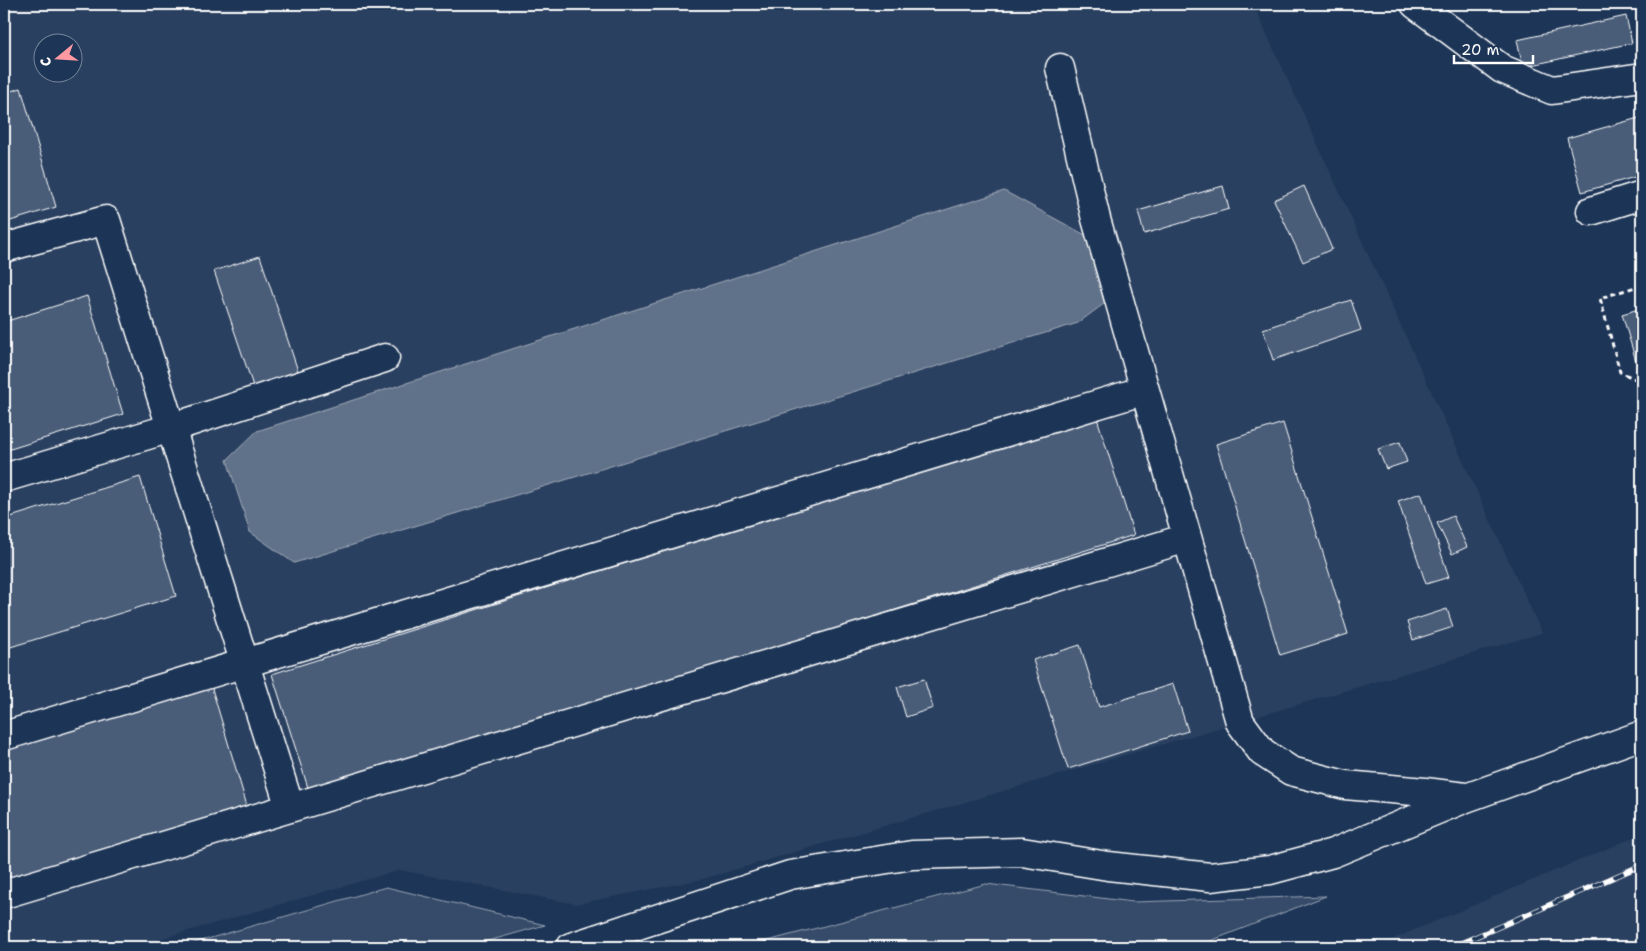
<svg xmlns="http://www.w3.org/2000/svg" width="1646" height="951" viewBox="0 0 1646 951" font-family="'Shantell Sans',sans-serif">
<rect width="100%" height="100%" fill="#1d3557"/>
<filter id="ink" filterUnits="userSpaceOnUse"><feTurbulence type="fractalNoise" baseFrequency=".02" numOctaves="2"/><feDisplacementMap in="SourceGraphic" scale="10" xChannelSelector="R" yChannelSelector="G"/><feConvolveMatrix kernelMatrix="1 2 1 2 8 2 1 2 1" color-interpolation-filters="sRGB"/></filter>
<g filter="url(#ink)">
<path fill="#2a4161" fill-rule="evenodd" d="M 4,4 L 1253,4 L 1542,633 L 703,879 L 576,904 L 400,870 L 132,947 L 4,947 ZM 42,42 L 72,42 L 72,72 L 42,72 Z
M 1642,834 L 1642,947 L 1374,947 Z"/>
<path fill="#364b69" stroke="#9aa5b4" d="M 986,884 L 1133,902 L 1326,896 L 1195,947 L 744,947 Z
M 386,887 L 545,925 L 467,947 L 180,947 Z"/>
<path fill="#617289" stroke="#a0aab8" d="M 1004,191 L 1089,237 L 1105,303 L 1078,323 L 294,563 L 250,532 L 227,460 L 257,431 Z"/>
<path fill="#4a5d79" stroke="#fff" d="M 1626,16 L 1632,43 L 1523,67 L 1517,40 Z
M 21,88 L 56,207 L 4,223 L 4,93 Z
M 1642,117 L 1642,175 L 1582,192 L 1567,138 Z
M 1223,186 L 1229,209 L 1144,234 L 1138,211 Z
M 1304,186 L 1332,249 L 1303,262 L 1274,200 Z
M 260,256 L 298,371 L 253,386 L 214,271 Z
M 87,296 L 123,414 L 4,451 L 4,322 Z
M 1351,300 L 1361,330 L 1273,360 L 1263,329 Z
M 1642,308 L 1642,367 L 1638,368 L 1622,314 Z
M 1096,415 L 1134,535 L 310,794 L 272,674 Z
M 1283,423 L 1348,634 L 1280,655 L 1216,444 Z
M 1400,442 L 1407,462 L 1386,469 L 1378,449 Z
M 140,477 L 176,596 L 4,649 L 4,519 Z
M 1421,493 L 1449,577 L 1426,584 L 1398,501 Z
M 1453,516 L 1467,547 L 1452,554 L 1437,523 Z
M 1447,609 L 1453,627 L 1413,640 L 1407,622 Z
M 1080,645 L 1099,707 L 1173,684 L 1188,731 L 1068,769 L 1033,660 Z
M 924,679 L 933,708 L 906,717 L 897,687 Z
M 210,682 L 247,806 L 4,879 L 4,745 Z"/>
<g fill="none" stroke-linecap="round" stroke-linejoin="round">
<g stroke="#fff" stroke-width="31">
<path id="minor" d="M 1415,4 L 1502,69 L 1552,90 L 1642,77
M 1060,68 L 1096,219 L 1240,722 L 1262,752 L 1291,771 L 1345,785 L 1425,792 L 1465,797
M 1591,211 L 1642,195
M 4,248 L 106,220 L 290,808
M 4,478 L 171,428 L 385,358
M 4,736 L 1145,390
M 4,894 L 1187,538
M 571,947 L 790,875 L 912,855 L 1022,852 L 1108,866 L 1210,877 L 1270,870 L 1333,853 L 1466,798 L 1642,735"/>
</g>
<path stroke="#fff" stroke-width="3" stroke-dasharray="5 4" stroke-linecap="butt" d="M 1642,285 L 1600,298 L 1620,372 L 1642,382"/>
<use href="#minor" stroke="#1d3557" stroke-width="28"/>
<g stroke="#fff" stroke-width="5.5">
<path id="rail" d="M 1452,947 L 1642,865"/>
</g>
<use href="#rail" stroke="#1d3557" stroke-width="4" stroke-dasharray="11" stroke-linecap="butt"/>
</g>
</g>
<rect width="1646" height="951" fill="none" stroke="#1d3557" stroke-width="20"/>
<rect x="10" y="10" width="1626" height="931" fill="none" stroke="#fff" stroke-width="2" filter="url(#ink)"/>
<g transform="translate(58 58) rotate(252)"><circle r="24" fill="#1d3557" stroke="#77869a"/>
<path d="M0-4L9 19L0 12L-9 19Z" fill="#ff9aa2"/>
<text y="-8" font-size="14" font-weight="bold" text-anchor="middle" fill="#ffffff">С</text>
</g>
<path d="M1454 55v8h79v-8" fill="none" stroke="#ffffff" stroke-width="2.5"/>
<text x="1461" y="55" font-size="15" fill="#ffffff" stroke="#1d3557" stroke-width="4" paint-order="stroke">20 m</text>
</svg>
